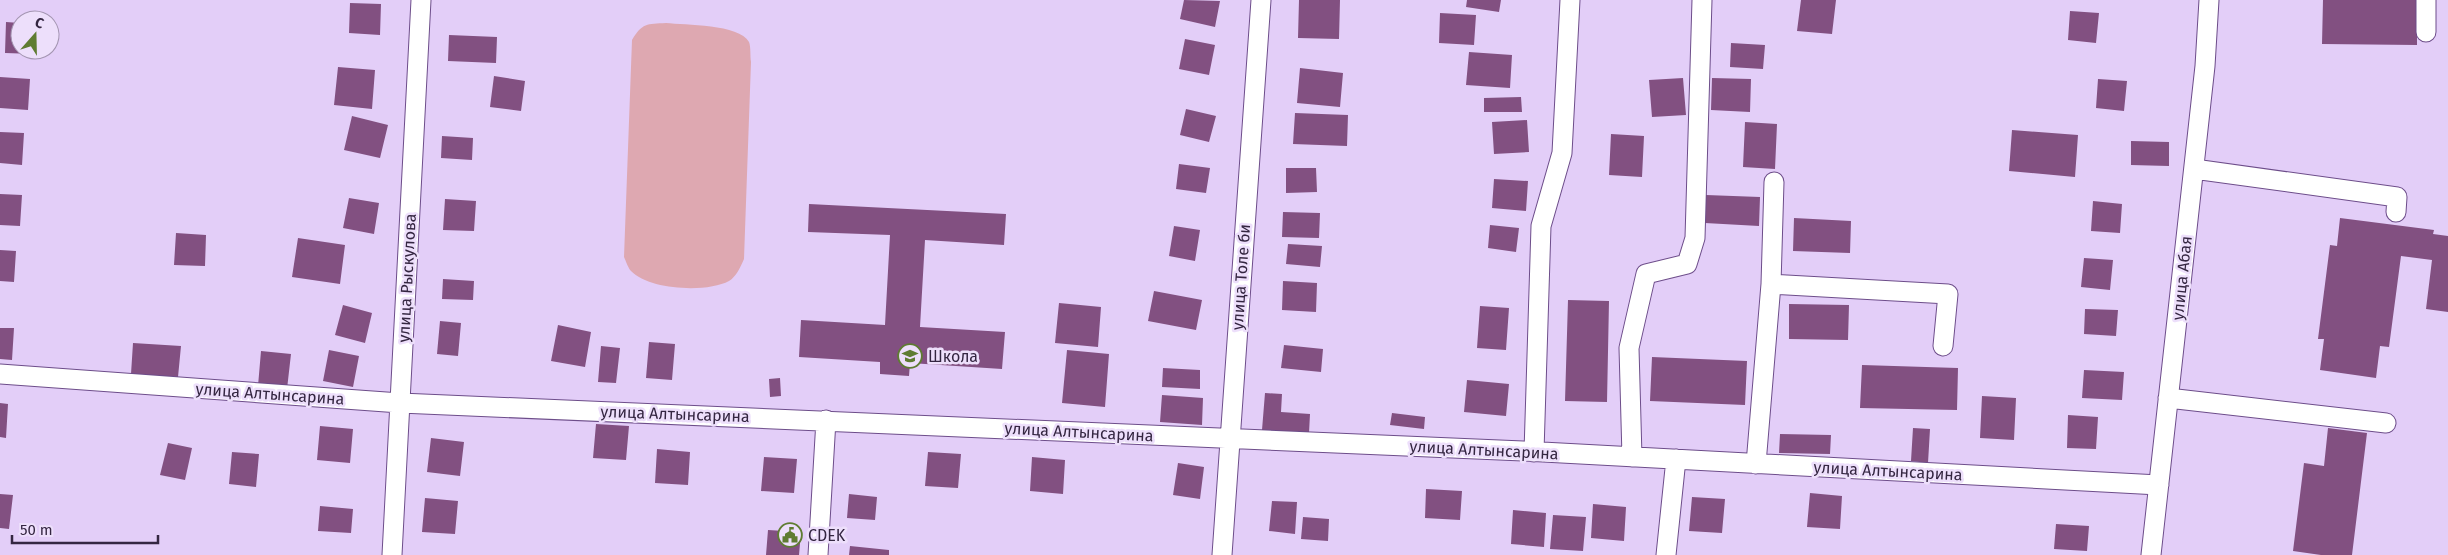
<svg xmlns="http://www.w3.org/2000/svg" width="2448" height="555" viewBox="0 0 2448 555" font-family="'Fira Sans',sans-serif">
<rect width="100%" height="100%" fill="#e3cef8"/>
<path fill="#dea8b1" d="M 666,23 C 685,25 739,24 749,42 C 751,47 750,56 751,62 L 744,259 C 741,266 736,277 729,281 C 707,293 649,290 631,271 C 628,268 626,261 624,257 L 632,40 C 642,23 647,24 666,23 Z"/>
<path fill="#825081" d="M 1184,0 L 1220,1 L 1215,27 L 1180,19 Z
M 1299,0 L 1340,0 L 1339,39 L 1298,38 Z
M 1467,0 L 1501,0 L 1499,12 L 1466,7 Z
M 1801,0 L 1836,0 L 1832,34 L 1797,31 Z
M 2323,0 L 2417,0 L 2417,45 L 2322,44 Z
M 350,3 L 381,4 L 380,35 L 349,33 Z
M 2070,11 L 2099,13 L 2096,43 L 2068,40 Z
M 1440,13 L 1476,15 L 1474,45 L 1439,43 Z
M 6,22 L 20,23 L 20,50 L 35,50 L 35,54 L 5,53 Z
M 449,35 L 497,37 L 496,63 L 448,61 Z
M 1185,39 L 1215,45 L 1209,75 L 1179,69 Z
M 1731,43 L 1765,45 L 1763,69 L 1730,67 Z
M 1469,52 L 1512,55 L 1510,88 L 1466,85 Z
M 338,67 L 375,70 L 372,109 L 334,105 Z
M 1300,68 L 1343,73 L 1340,107 L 1297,103 Z
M 494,76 L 525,81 L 521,111 L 490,107 Z
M 0,77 L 30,79 L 28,110 L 0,108 Z
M 1683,78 L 1686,115 L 1652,117 L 1649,80 Z
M 1712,78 L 1751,79 L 1750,112 L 1711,110 Z
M 2098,79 L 2127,81 L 2124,111 L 2096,108 Z
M 1521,97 L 1522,112 L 1484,112 L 1484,98 Z
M 1186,109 L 1216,116 L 1209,142 L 1180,135 Z
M 1295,113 L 1348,115 L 1347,146 L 1293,144 Z
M 352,116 L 388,125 L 380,158 L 344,150 Z
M 1527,120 L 1529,152 L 1494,154 L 1492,122 Z
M 1745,122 L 1777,124 L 1775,169 L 1743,167 Z
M 2012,130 L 2078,135 L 2075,177 L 2009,171 Z
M 0,132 L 24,133 L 22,165 L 0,163 Z
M 1611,134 L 1644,136 L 1642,177 L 1609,175 Z
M 442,136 L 473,138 L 472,160 L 441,158 Z
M 2131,141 L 2169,142 L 2169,166 L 2131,165 Z
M 1179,164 L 1210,168 L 1206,193 L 1176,189 Z
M 1286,168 L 1316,168 L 1317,192 L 1286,193 Z
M 1494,179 L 1528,181 L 1526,211 L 1492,208 Z
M 0,194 L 22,195 L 20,226 L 0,225 Z
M 1706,195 L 1760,197 L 1759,226 L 1705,223 Z
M 349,198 L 379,203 L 374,234 L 343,228 Z
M 445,199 L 476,201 L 474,231 L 443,230 Z
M 2093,201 L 2122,204 L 2120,233 L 2091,231 Z
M 809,204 L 1006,214 L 1004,245 L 925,240 L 920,327 L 1005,332 L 1002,369 L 910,363 L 909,376 L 880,374 L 880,362 L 799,357 L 801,320 L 885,325 L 890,235 L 808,232 Z
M 1283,212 L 1320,213 L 1319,238 L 1282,237 Z
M 1794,218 L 1851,221 L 1850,253 L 1793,251 Z
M 2340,218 L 2434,230 L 2433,234 L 2448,236 L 2448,312 L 2426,309 L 2432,260 L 2401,256 L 2389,347 L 2380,346 L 2376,378 L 2320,370 L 2324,339 L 2318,339 L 2330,245 L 2337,246 Z
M 1490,225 L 1519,228 L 1516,252 L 1488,248 Z
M 1174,226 L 1200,230 L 1195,261 L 1169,256 Z
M 176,233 L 206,235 L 205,266 L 174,265 Z
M 298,238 L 345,245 L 340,284 L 292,277 Z
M 1288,244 L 1322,246 L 1320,267 L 1286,264 Z
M 0,250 L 16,251 L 14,282 L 0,281 Z
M 2084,258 L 2113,260 L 2110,290 L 2081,287 Z
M 443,279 L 474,281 L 473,300 L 442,299 Z
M 1283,281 L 1317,283 L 1316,312 L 1282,310 Z
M 1154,291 L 1202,300 L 1196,330 L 1148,321 Z
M 1568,300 L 1609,301 L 1607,402 L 1565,401 Z
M 1059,303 L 1101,307 L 1098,347 L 1055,343 Z
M 1789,304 L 1849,305 L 1848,340 L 1789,339 Z
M 343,305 L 372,313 L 365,343 L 335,335 Z
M 1480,306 L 1509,308 L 1506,350 L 1477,348 Z
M 2085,309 L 2118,310 L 2116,336 L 2084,334 Z
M 440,321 L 461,323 L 458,356 L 437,354 Z
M 558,325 L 591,332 L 585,367 L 551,361 Z
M 0,328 L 14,328 L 12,360 L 0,359 Z
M 649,342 L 675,344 L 672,380 L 646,378 Z
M 133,343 L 181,346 L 178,377 L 131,374 Z
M 1284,345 L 1323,349 L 1321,372 L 1281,368 Z
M 601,346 L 620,348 L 616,383 L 598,382 Z
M 329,350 L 359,356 L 353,387 L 323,381 Z
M 1067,350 L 1109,354 L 1105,407 L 1062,403 Z
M 261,351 L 291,354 L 287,389 L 258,386 Z
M 1652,357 L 1747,361 L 1745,405 L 1650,401 Z
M 1862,365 L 1958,368 L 1957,410 L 1860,408 Z
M 1163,368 L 1200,370 L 1200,389 L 1162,387 Z
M 2084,370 L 2124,372 L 2122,400 L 2082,398 Z
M 780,378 L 781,396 L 770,397 L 769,379 Z
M 1467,380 L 1509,384 L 1506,416 L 1464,412 Z
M 1265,393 L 1282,394 L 1281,412 L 1310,414 L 1309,433 L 1262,430 Z
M 1162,395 L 1203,398 L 1202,425 L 1160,422 Z
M 1982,396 L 2016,398 L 2014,440 L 1980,438 Z
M 0,403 L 8,404 L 6,438 L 0,437 Z
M 1392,413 L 1425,417 L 1424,429 L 1390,425 Z
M 2068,415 L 2098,417 L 2096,449 L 2067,448 Z
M 596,424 L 629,426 L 626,460 L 593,458 Z
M 320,426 L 353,429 L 350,463 L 317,460 Z
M 1913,428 L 1930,429 L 1928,463 L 1911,461 Z
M 2328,428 L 2367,433 L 2352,555 L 2321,555 L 2293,551 L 2304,463 L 2324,466 Z
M 1780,434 L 1831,435 L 1830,454 L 1779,453 Z
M 431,438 L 464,442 L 460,476 L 427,472 Z
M 168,443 L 192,448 L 185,480 L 160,475 Z
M 657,449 L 690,452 L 688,485 L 655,483 Z
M 232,452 L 259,454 L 256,487 L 229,484 Z
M 928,452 L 961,454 L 958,488 L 925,486 Z
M 764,457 L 797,459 L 794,493 L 761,491 Z
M 1032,457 L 1065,460 L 1063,494 L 1030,491 Z
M 1178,463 L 1204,467 L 1200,499 L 1173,495 Z
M 1426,489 L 1462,491 L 1460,520 L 1425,518 Z
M 1810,493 L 1842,496 L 1840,529 L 1807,527 Z
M 0,494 L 13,495 L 9,529 L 0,528 Z
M 849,494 L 877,497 L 875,520 L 847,518 Z
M 1692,497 L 1725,499 L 1722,533 L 1689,531 Z
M 425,498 L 458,501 L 455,534 L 422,532 Z
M 1272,501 L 1297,502 L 1295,534 L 1269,531 Z
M 1593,504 L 1626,507 L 1624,541 L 1591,538 Z
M 320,506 L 353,509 L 351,533 L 318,531 Z
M 1513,510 L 1546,513 L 1544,547 L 1511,544 Z
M 1553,515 L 1586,517 L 1583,551 L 1550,549 Z
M 1303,517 L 1329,519 L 1328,541 L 1301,539 Z
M 2056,524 L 2089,526 L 2087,551 L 2054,549 Z
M 768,530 L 801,532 L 799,555 L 766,555 Z
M 850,546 L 889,550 L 889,555 L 849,555 Z"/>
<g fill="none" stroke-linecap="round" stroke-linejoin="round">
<g stroke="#6d4d8a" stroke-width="21">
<path id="minor" d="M 2426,32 L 2426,0
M 2194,169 L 2397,197 L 2396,212
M 1774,182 L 1771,284 L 1948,294 L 1943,346
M 0,374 L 400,403 L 1523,451 L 2159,485
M 2168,398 L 2386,423
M 1534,452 L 1541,226 L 1562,153 L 1570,0
M 1632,457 L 1629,348 L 1646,274 L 1687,264 L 1695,238 L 1702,0
M 1756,464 L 1771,284
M 392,555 L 421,0
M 818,555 L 826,420
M 1222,555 L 1261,0
M 1666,555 L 1676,459
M 2151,555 L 2205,66 L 2209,0"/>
</g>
<use href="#minor" stroke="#fff" stroke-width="19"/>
</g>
<defs>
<g id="school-ring" transform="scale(1.25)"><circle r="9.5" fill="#eddffb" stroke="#5f7c32" stroke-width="1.5"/><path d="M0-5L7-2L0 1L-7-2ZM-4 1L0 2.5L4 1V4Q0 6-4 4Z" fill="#5f7c32"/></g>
<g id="civic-ring" transform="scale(1.25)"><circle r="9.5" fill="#eddffb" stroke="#5f7c32" stroke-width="1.5"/><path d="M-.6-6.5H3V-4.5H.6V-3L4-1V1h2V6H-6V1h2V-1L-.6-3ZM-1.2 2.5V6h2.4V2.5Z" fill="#5f7c32"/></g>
</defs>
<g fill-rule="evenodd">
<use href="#school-ring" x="910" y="356"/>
<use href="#civic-ring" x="790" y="535"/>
</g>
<g text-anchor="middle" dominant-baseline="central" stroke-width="5" stroke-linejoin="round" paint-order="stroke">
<g font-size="16" fill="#342641" stroke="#eddffb">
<text transform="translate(1241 277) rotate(-86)">улица Толе би</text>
<text transform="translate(407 278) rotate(-87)">улица Рыскулова</text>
<text transform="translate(2182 278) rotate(-84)">улица Абая</text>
<text transform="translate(270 394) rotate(4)">улица Алтынсарина</text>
<text transform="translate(675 414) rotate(2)">улица Алтынсарина</text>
<text transform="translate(1079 432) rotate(3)">улица Алтынсарина</text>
<text transform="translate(1484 450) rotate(3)">улица Алтынсарина</text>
<text transform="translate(1888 471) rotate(3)">улица Алтынсарина</text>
</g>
<g font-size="16" fill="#342641" stroke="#eddffb" text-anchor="start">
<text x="928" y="356">Школа</text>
<text x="808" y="535">CDEK</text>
</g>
</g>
<g transform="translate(35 35) rotate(20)"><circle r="24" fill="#eddffb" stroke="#a395b1"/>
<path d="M0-4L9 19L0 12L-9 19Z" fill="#5f7c32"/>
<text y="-8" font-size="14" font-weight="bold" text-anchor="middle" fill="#342641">С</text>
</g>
<path d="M12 535v8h146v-8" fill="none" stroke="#342641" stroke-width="2.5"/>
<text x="20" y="535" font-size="15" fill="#342641" stroke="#eddffb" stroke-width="4" paint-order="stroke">50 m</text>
</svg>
